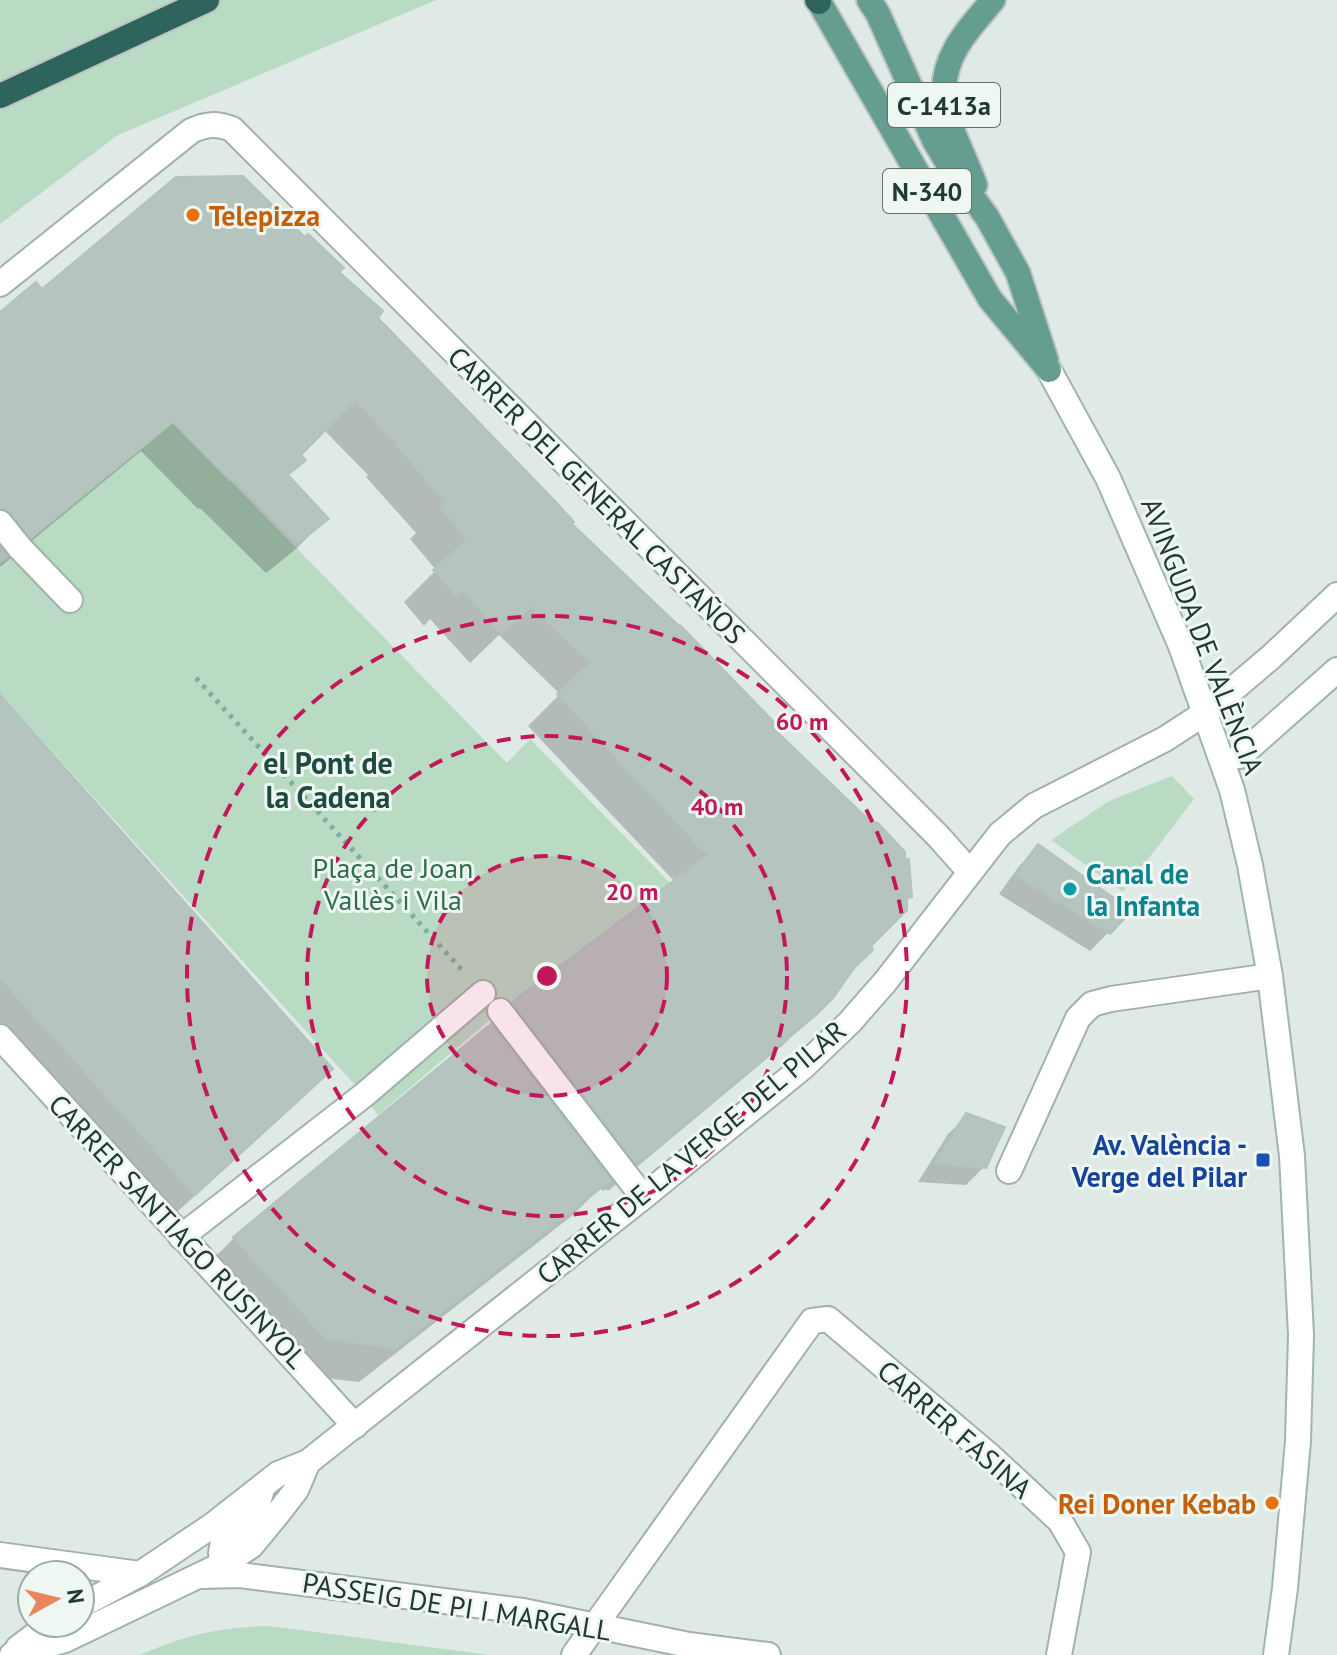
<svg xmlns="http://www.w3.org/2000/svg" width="1337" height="1655" viewBox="0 0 1337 1655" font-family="'PT Sans',sans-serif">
<rect width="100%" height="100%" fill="#dfeae6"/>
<path fill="#b9dac3" d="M 0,0 L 436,0 L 118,135 L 0,224 Z
M 173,422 L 507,763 L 530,739 L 670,883 L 500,1011 L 378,1115 L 364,1095 L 0,694 L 0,564 Z
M 1172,776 L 1194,799 L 1123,892 L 1051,840 L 1109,801 Z
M 265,1626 L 293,1629 L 489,1655 L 140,1655 C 185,1635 216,1628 265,1626 Z"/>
<path fill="#0003" d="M 337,273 L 376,318 L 569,524 L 771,729 L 910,897 L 869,946 L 832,997 L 782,1046 L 608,1191 L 606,1189 L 603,1191 L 600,1188 L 573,1215 L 359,1382 L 290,1374 L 199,1273 L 234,1238 L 491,1026 L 514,1004 L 675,882 L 528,726 L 560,694 L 499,635 L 470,663 L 430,619 L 424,626 L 404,602 L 436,570 L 410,539 L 416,533 L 366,477 L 368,475 L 323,429 L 299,455 L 286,477 L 327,518 L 296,549 L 266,573 L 200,508 L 198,509 L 141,451 L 0,567 L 0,315 L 42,291 Z
M 0,698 L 331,1069 L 300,1099 L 163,1225 L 0,1043 Z
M 1038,847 L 1108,933 L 1090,951 L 999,894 L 1020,865 Z
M 967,1116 L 984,1167 L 966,1185 L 918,1182 L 948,1134 Z"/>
<path fill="#b5c4bf" stroke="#b2c3bd" stroke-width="2" d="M 243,176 L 305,237 L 308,234 L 344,268 L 339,272 L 383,311 L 378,318 L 383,323 L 554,500 L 574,522 L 572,524 L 678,625 L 680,625 L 777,725 L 773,728 L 870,821 L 878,823 L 905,852 L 905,860 L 909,859 L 912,897 L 907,898 L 907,910 L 871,946 L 873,950 L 855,967 L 833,998 L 816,1015 L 640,1162 L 638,1159 L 635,1162 L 512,1002 L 709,854 L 700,848 L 557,694 L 590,663 L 531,606 L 502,634 L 462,590 L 456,596 L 433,570 L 467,539 L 440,507 L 445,501 L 396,445 L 397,443 L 355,400 L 301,455 L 306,460 L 288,475 L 329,519 L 298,543 L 232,478 L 230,480 L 173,422 L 31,538 L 12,514 L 6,509 L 0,508 L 0,312 L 36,282 L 42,289 L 176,177 Z
M 0,695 L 333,1069 L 195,1195 L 0,978 Z
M 1038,844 L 1132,911 L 1110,934 L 1015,875 Z
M 491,1024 L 611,1180 L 396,1348 L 326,1339 L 233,1237 Z
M 966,1113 L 1005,1127 L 986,1168 L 934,1164 Z"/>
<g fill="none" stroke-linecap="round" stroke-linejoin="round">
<g stroke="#a2b1ad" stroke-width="28">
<path id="service" d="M 1009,1171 L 1078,1018 L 1092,1004 L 1111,999 L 1270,976"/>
</g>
<g stroke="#a2b1ad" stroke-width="28">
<path id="pedestrian" d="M 0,523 L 20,548 L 70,600
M 1240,756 L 1337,670
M 500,1011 L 643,1197
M 181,1237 L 364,1095 L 483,993"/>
</g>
<g stroke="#a2b1ad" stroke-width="28">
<path id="minor" d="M 0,284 L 191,131 C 206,124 216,123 232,129 L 938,836 L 970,872
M 0,1037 L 355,1426
M 0,1555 L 140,1574
M 200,1576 L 240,1575 L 523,1611 L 689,1645 L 768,1655
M 574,1655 L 812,1321 L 828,1319 L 991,1457 L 1060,1521 L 1078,1552 L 1059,1655"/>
</g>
<g stroke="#a2b1ad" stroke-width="28">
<path id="tertiary" d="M 225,1563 L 221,1553 L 223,1541 C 247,1523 254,1520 262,1489
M 80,1606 L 140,1574 L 213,1525 L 278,1474 L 308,1462 L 643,1197 L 802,1068 L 850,1022 L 885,982 L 1000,834 L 1034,806 L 1165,739 L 1205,713 L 1271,657 L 1337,595
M 18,1648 L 51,1623
M 12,1655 L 65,1640 L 225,1563 L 251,1546 L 279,1512 L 296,1490 L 308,1462"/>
</g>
<g stroke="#9fb5ae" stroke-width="28">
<path id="secondary" d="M 1049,370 L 1108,478 L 1181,646 L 1232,790 L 1250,865 L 1270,976 L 1292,1156 L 1301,1335 L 1298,1441 L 1285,1588 L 1276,1655"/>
</g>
<g stroke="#bcc4c2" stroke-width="28">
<path id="primary" d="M 818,0 L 990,299 L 1049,370
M 869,0 L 878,14 L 934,140 L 949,165 L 987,217 L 1018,273 L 1046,360
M 975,185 C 958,138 928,99 955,50 C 964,32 980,16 993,0"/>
</g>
<g stroke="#bcc4c2" stroke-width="28">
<path id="motorway" d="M 817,0 L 819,2
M 0,96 L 207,0"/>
</g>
<path stroke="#81aca0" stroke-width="5" stroke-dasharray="4 6" stroke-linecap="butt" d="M 196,678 L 462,970"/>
<use href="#service" stroke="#fff" stroke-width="24"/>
<use href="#pedestrian" stroke="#fff" stroke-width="24"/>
<use href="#minor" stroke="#fff" stroke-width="24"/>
<use href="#tertiary" stroke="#fff" stroke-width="24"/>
<use href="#secondary" stroke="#fff" stroke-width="24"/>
<use href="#primary" stroke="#669d91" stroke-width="24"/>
<use href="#motorway" stroke="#2e645b" stroke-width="24"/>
</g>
<circle cx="547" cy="976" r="120" fill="#c2185b" fill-opacity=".12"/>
<g fill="none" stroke="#c2185b" stroke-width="4" stroke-dasharray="14 10">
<circle cx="547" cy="976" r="120"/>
<circle cx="547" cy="976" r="240"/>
<circle cx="547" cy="976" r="360"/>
</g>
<g fill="#e8710a" stroke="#eff7f3" stroke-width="3">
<circle cx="193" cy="215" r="8"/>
<circle cx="1272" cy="1503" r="8"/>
</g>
<circle fill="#0f9aa8" stroke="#eff7f3" stroke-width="3" cx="1070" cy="889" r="8"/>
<rect fill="#1a4fb4" stroke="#eff7f3" stroke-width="3" x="1255" y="1152" width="16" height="16" rx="4"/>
<g text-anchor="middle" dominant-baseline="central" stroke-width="6" stroke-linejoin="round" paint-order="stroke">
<g fill="#eff7f3" stroke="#5f726d" stroke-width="2">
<rect x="888" y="83" width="112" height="44" rx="6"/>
<rect x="883" y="169" width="88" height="44" rx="6"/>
</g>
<g font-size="26" font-weight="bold" fill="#213934">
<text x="944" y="105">C-1413a</text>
<text x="927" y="191">N-340</text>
</g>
<g font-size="28" font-weight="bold" fill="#c56008" stroke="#eff7f3" text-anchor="start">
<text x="209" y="215">Telepizza</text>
<text x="1256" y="1503" text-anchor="end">Rei Doner Kebab</text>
</g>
<g font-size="28" fill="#213934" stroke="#eff7f3">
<text transform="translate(597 495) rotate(45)">CARRER DEL GENERAL CASTAÑOS</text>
<text transform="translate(1203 636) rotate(69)">AVINGUDA DE VALÈNCIA</text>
<text transform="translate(691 1152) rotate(-40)">CARRER DE LA VERGE DEL PILAR</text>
<text transform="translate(178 1231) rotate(47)">CARRER SANTIAGO RUSINYOL</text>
<text transform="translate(955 1429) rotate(41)">CARRER FASINA</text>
<text transform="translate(457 1606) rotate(9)">PASSEIG DE PI I MARGALL</text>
</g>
<g font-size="28" fill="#2d6e49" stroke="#eff7f3">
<text x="393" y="867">Plaça de Joan<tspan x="393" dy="32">Vallès i Vila</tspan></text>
</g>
<g font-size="28" font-weight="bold" fill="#0d838f" stroke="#eff7f3" text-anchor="start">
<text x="1086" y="873">Canal de<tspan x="1086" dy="32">la Infanta</tspan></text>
</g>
<g font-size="28" font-weight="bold" fill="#164399" stroke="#eff7f3" text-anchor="end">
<text x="1247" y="1144">Av. València -<tspan x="1247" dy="32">Verge del Pilar</tspan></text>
</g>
<g font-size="30" font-weight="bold" fill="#1e4a41" stroke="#eff7f3">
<text x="328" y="762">el Pont de<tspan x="328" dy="34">la Cadena</tspan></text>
</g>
</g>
<circle cx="547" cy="976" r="12" fill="#c2185b" stroke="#eff7f3" stroke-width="4"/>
<g font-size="24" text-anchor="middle" font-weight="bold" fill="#c2185b" stroke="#eff7f3" stroke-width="6" stroke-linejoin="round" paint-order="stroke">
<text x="802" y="730">60 m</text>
<text x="717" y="815">40 m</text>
<text x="632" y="900">20 m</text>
</g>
<g transform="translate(56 1599) rotate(82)"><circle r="38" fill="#eff7f3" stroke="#9daba7" stroke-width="2"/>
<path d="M0-6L14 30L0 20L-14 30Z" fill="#eb855c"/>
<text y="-12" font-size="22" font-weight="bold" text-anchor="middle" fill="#213934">N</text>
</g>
</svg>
